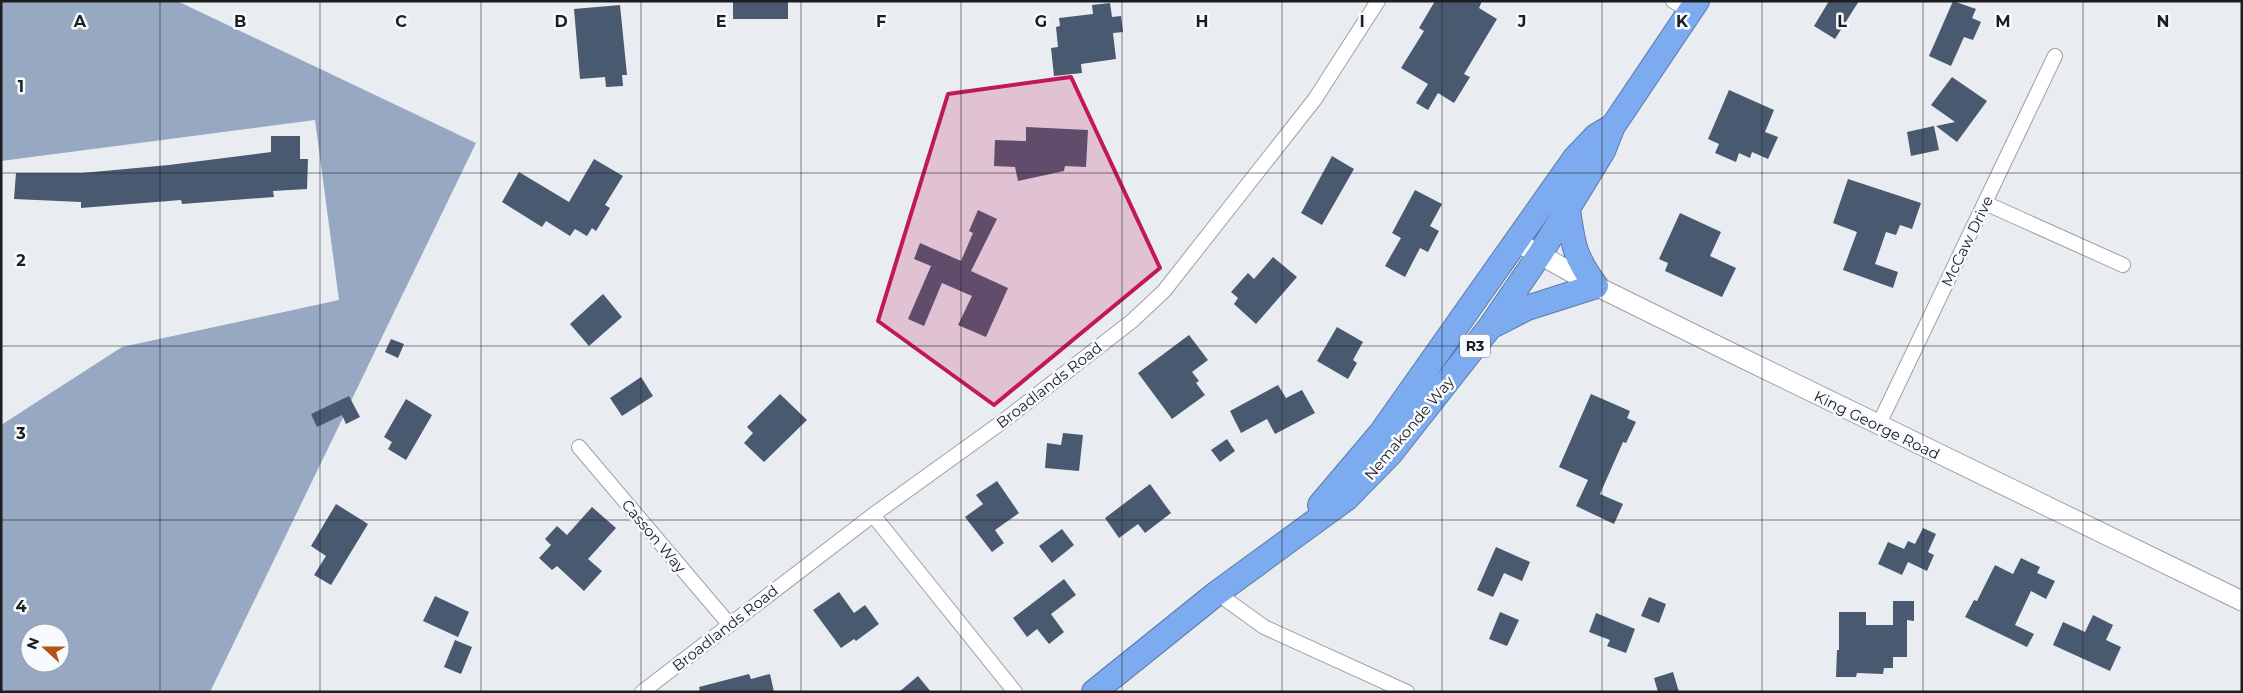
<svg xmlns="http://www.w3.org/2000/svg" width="2243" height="693" viewBox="0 0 2243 693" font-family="Montserrat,sans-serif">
<rect width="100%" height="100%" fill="#e9edf2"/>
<path fill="#96a8c2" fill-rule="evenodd" d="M 1,1 L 177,1 L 476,143 L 210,692 L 1,692 L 1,425 L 122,347 L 339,300 L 315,120 L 1,161 ZM 30,633 L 60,633 L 60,663 L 30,663 Z"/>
<path fill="#495970" d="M 733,1 L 788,1 L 788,19 L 733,19 Z
M 1435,1 L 1482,1 L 1479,8 L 1497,19 L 1464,74 L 1470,77 L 1454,103 L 1438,93 L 1428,110 L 1416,103 L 1428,84 L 1401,68 L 1424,31 L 1419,28 Z
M 1829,1 L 1859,1 L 1835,39 L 1814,26 Z
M 1953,1 L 1976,9 L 1972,18 L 1981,22 L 1973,40 L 1964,37 L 1951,66 L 1929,56 Z
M 1110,3 L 1112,17 L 1121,16 L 1123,32 L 1113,33 L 1116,59 L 1081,64 L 1082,73 L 1054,76 L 1051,48 L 1058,47 L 1056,27 L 1060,26 L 1059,18 L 1093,14 L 1092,5 Z
M 620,5 L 627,75 L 622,75 L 623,86 L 606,87 L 605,77 L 580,79 L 574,9 Z
M 1952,77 L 1987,101 L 1957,142 L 1936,126 L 1955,122 L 1931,105 Z
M 1729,90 L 1774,110 L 1765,132 L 1778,137 L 1768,159 L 1752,152 L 1750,158 L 1739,153 L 1736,162 L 1715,153 L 1719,144 L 1708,139 Z
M 1934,126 L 1939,150 L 1911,156 L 1907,132 Z
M 1026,127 L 1088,130 L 1086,167 L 1065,166 L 1064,171 L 1018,181 L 1015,167 L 994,166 L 995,140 L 1026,141 Z
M 271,136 L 300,136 L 300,159 L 308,159 L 307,189 L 273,191 L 274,197 L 182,204 L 181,200 L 81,208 L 81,202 L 14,199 L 16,173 L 82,173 L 169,165 L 271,152 Z
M 1332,156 L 1354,169 L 1322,225 L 1301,213 Z
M 594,159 L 623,176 L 605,205 L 610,208 L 596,231 L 592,228 L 587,236 L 575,229 L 570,236 L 546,221 L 542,227 L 502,202 L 519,172 L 569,202 Z
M 1848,179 L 1921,203 L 1912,229 L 1900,225 L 1896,235 L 1886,232 L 1875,264 L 1898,272 L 1893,288 L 1843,270 L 1857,232 L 1833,223 Z
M 1415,190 L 1442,204 L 1430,226 L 1439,231 L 1428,252 L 1420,248 L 1405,277 L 1385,266 L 1401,238 L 1392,233 Z
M 978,210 L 997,219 L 971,271 L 1008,288 L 986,337 L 958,325 L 972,296 L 942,283 L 924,326 L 908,319 L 931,266 L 914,259 L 920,243 L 961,261 L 973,233 L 969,231 Z
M 1680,213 L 1721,232 L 1710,256 L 1736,268 L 1722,297 L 1665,271 L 1668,263 L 1659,259 Z
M 1273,257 L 1297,277 L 1256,324 L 1234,304 L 1238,298 L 1231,292 L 1248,273 L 1254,279 Z
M 603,294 L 622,317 L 589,346 L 570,324 Z
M 1337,327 L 1363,342 L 1353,360 L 1357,363 L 1348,379 L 1317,361 Z
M 1189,335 L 1208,360 L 1192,372 L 1199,381 L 1196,383 L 1205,395 L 1172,419 L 1138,373 Z
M 391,339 L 404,344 L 398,358 L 385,352 Z
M 641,377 L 653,396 L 622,416 L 610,398 Z
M 1278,385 L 1286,398 L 1302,390 L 1315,413 L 1275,434 L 1267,419 L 1241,433 L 1230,411 Z
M 780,394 L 807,420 L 764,462 L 744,443 L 753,433 L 747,427 Z
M 1591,394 L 1630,411 L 1627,418 L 1636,422 L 1626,443 L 1623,442 L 1600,494 L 1623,504 L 1614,524 L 1576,506 L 1588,480 L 1559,467 Z
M 349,396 L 360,417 L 346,424 L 342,415 L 317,427 L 311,414 Z
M 406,399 L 432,415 L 406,460 L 388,449 L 392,442 L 384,437 Z
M 1063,433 L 1083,435 L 1079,471 L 1045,468 L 1047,443 L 1061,445 Z
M 1227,439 L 1235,451 L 1220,462 L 1211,450 Z
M 997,481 L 1019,513 L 995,530 L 1004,543 L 992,552 L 965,517 L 983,504 L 976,495 Z
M 1150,484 L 1171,513 L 1145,533 L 1138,524 L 1119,538 L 1105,518 Z
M 336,504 L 368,524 L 331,585 L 314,575 L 326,556 L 311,546 Z
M 592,507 L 616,528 L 588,559 L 602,571 L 584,591 L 557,566 L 552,570 L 539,558 L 551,545 L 545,539 L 557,526 L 567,535 Z
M 1923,528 L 1936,534 L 1928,552 L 1934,555 L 1927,571 L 1908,562 L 1902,575 L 1878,564 L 1888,542 L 1904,549 L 1908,541 L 1915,544 Z
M 1062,529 L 1074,545 L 1052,563 L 1039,546 Z
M 1496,547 L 1530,562 L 1522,581 L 1504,573 L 1493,597 L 1477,590 Z
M 2021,558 L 2040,567 L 2037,573 L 2055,581 L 2046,599 L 2031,591 L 2015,625 L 2034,634 L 2027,647 L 1965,617 L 1974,600 L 1977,601 L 1995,565 L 2013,574 Z
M 1064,579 L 1076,595 L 1051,614 L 1064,632 L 1049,644 L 1037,629 L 1027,637 L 1013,618 Z
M 839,592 L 854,613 L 865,605 L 879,624 L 856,641 L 854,639 L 841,648 L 813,610 Z
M 435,596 L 469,612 L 458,637 L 423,621 Z
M 1649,597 L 1666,604 L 1659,623 L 1641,616 Z
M 1893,601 L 1914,601 L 1914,621 L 1907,620 L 1907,657 L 1893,657 L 1893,668 L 1884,668 L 1883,674 L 1857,673 L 1856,677 L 1836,677 L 1837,650 L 1839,650 L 1839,612 L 1866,612 L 1866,625 L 1893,625 Z
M 1500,612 L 1519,620 L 1507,646 L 1489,639 Z
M 1596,613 L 1635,629 L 1626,653 L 1607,646 L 1610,640 L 1589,632 Z
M 2093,615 L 2113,625 L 2106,640 L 2121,647 L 2110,671 L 2053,645 L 2063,622 L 2085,632 Z
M 455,640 L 472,647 L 461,674 L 444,667 Z
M 1673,672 L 1679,692 L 1658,692 L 1654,678 Z
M 749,674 L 751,679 L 770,674 L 774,692 L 700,692 L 699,687 Z
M 918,676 L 931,692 L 899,692 Z"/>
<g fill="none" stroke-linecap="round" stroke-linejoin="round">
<g stroke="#9da0a5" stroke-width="16">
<path id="street" d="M 1673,1 L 1691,12
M 1985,203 L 2123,265
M 1878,426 L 2055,56
M 579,447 L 729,624
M 873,515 L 1015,692
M 1217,593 L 1264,627 L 1407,692
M 642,692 L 873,515 L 1002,422 L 1132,321 L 1164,291 L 1315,99 L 1378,1"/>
</g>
<g stroke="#9da0a5" stroke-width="21">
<path id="secondary" d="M 1517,242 L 1596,286 L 1736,355 L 2242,601"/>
</g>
<g stroke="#5b7aa7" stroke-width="26">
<path id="highway" d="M 1494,325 L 1527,308 L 1596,286 C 1574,256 1573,245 1568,209
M 1320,505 L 1381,433 L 1575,158 L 1596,136 L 1613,126
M 1094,692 L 1217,593 L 1347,498 L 1390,454 L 1490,327 L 1540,254 L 1603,151 L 1613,126 L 1697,1"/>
</g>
<use href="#street" stroke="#fff" stroke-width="14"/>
<use href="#secondary" stroke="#fff" stroke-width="19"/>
<use href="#highway" stroke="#7cabef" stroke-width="24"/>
</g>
<path fill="#c2185b" fill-opacity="0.2" stroke="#c2185b" stroke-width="4" stroke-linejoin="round" d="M 1071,77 L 1160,268 L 994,405 L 878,321 L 948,94 Z"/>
<path fill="none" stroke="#1d1e20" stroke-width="1" stroke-opacity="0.55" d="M 160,1 L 160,692M 320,1 L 320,692M 481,1 L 481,692M 641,1 L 641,692M 801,1 L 801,692M 961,1 L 961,692M 1122,1 L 1122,692M 1282,1 L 1282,692M 1442,1 L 1442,692M 1602,1 L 1602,692M 1762,1 L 1762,692M 1923,1 L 1923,692M 2083,1 L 2083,692M 1,173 L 2242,173M 1,346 L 2242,346M 1,520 L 2242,520"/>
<g text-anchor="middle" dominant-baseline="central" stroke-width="5" stroke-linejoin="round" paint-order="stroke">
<rect fill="#f7fafe" stroke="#5e6063" stroke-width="1" x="1460" y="334.5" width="30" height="23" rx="4"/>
<g font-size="14" font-weight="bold" fill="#1d1e20">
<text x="1475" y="346">R3</text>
</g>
<g font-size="15" fill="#1d1e20" stroke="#f7fafe">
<text transform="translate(1967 241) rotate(-64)">McCaw Drive</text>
<text transform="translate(1049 385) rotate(-38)">Broadlands Road</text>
<text transform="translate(1877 425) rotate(26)">King George Road</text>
<text transform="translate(1409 428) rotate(-50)">Nemakonde Way</text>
<text transform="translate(654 536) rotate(50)">Casson Way</text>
<text transform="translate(725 628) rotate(-38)">Broadlands Road</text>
</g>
</g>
<g font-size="16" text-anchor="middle" font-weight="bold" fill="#1d1e20" stroke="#f7fafe" stroke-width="5" stroke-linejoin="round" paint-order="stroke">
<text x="80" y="27">A</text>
<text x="240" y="27">B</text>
<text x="401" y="27">C</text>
<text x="561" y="27">D</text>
<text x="721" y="27">E</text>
<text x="881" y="27">F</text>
<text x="1041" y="27">G</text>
<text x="1202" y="27">H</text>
<text x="1362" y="27">I</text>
<text x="1522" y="27">J</text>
<text x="1682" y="27">K</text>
<text x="1842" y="27">L</text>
<text x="2003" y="27">M</text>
<text x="2163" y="27">N</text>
<text x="21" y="92">1</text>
<text x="21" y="266">2</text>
<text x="21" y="439">3</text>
<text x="21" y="612">4</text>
</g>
<rect width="2243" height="693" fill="none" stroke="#1d1e20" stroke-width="5"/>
<g transform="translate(45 648) rotate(291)"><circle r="24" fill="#f7fafe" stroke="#a0a2a5"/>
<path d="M0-4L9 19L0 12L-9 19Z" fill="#b45312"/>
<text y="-8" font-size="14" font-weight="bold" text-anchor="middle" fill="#1d1e20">N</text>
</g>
</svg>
